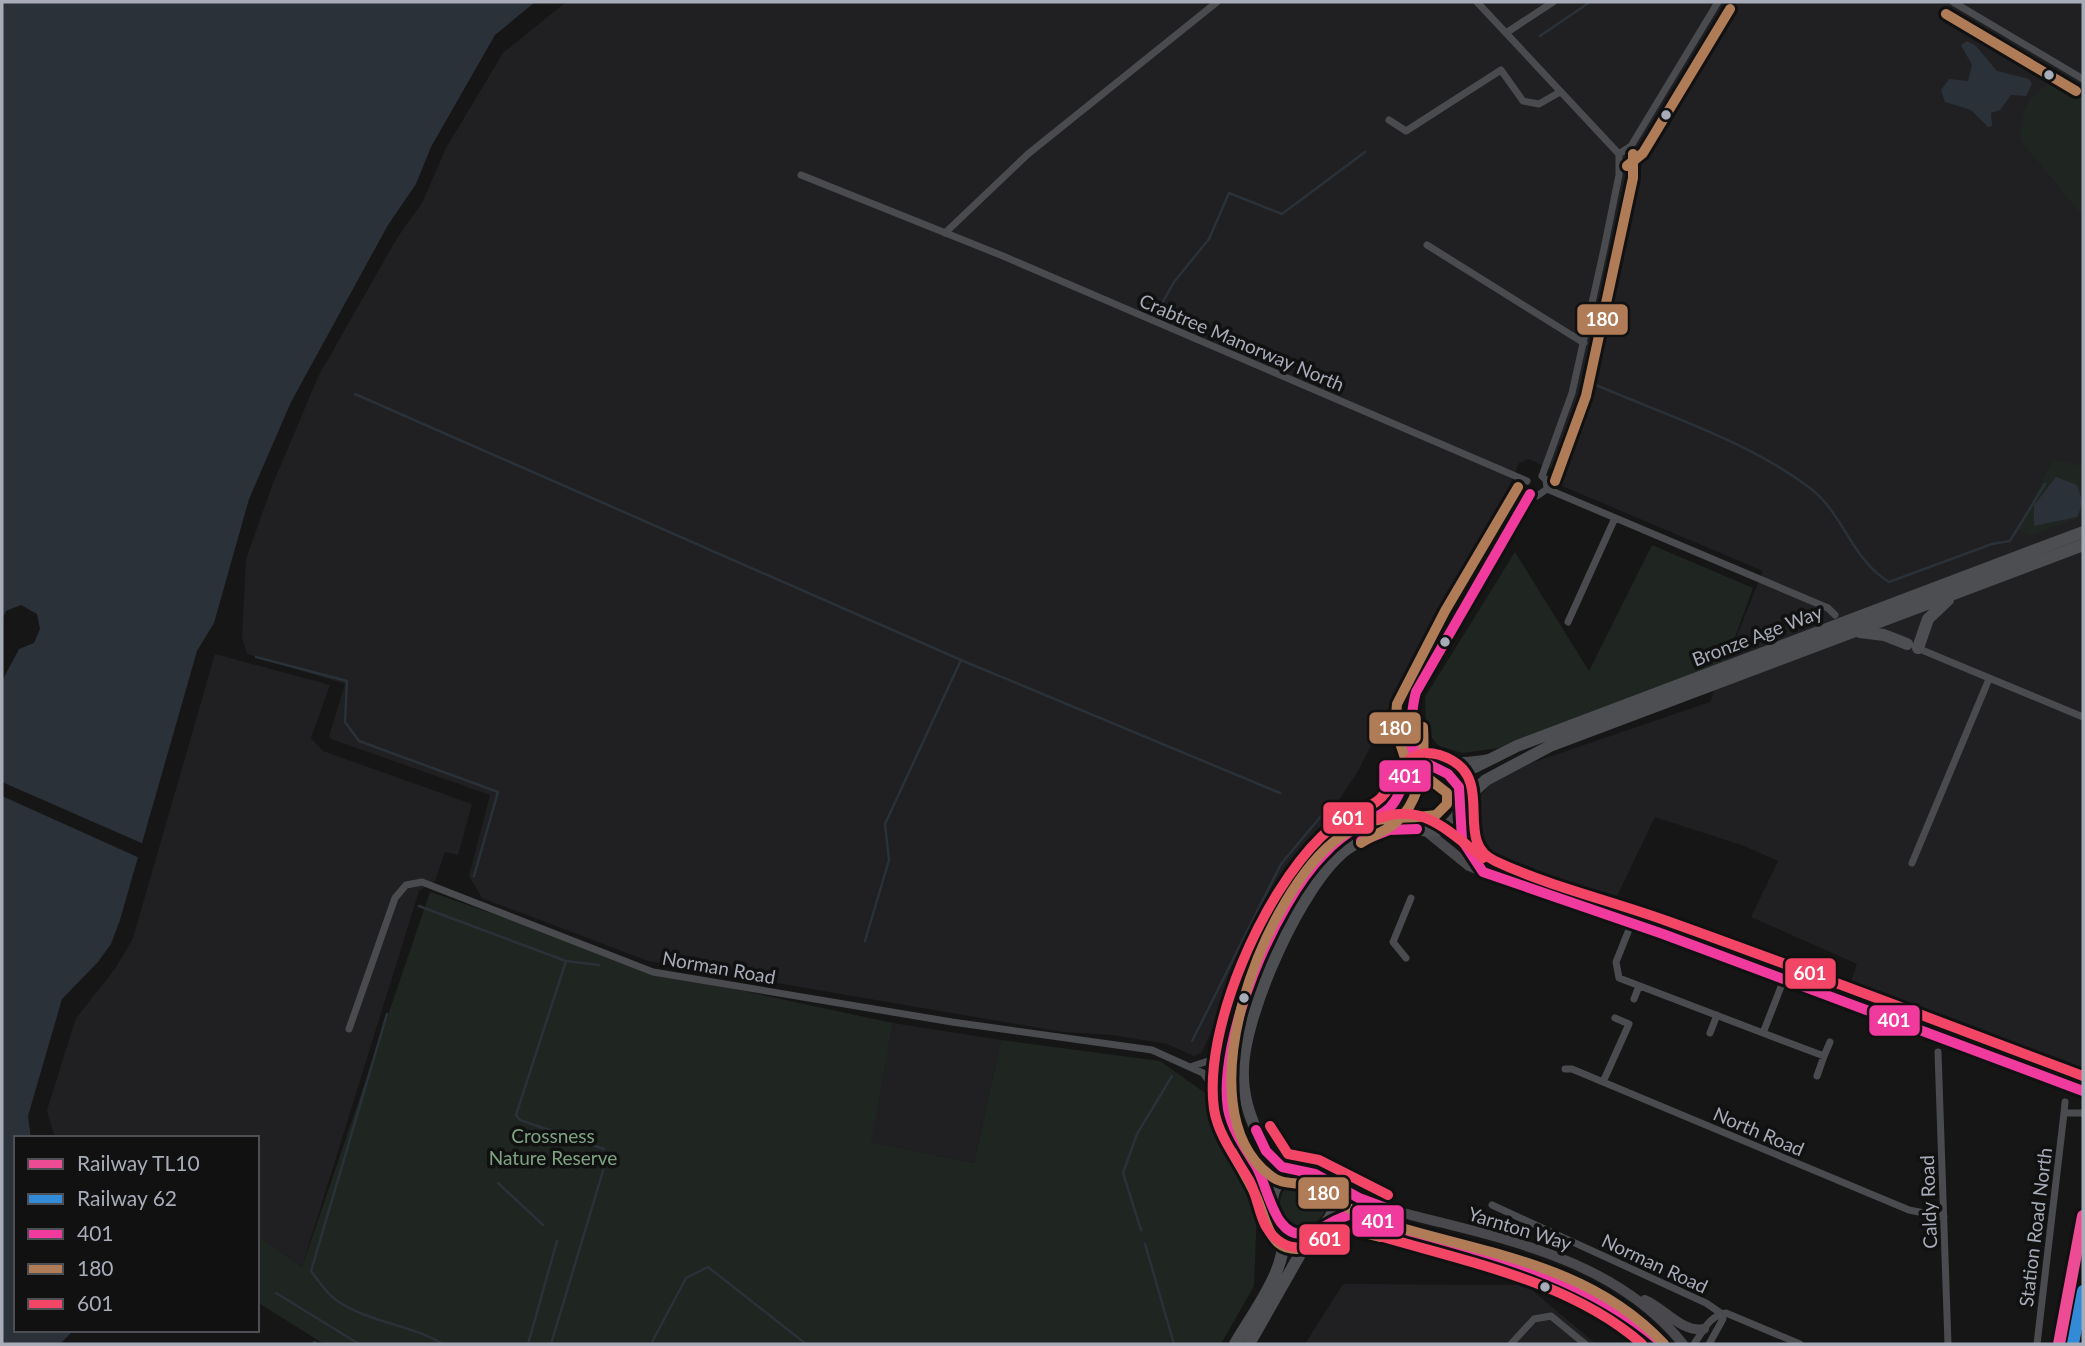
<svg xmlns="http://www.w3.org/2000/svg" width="2085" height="1346" viewBox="0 0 2085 1346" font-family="Lato,sans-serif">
<rect width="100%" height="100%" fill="#161616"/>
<path fill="#202022" d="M 566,2 L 2083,2 L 2083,1083 L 1846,995 L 1857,964 L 1751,917 L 1778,861 L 1744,846 L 1655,817 L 1614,902 L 1517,878 L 1484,854 L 1467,811 L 1499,774 L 1710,702 L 1763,571 L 1562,486 L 1555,471 L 1529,459 L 1519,463 L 1510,484 L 1509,503 L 1394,701 L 1357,773 L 1288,874 L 1263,920 L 1202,1052 L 1194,1056 L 1167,1044 L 1112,1035 L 1063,1032 L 648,961 L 482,898 L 469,876 L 490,795 L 331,739 L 329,736 L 345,684 L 247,654 L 242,638 L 246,559 L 272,486 L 318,377 L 397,238 L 422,203 L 446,148 L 503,53 Z
M 215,654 L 330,685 L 311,738 L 323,751 L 472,804 L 458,855 L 445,852 L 435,881 L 419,891 L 302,1267 L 257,1235 L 257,1138 L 55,1138 L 47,1110 L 76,1018 L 115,969 L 133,938 Z
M 893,1023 L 1001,1040 L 974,1163 L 870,1142 Z
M 1343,1284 L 1526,1285 L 1596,1344 L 1305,1344 Z"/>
<path fill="#1f2520" d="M 2058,79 L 2083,94 L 2083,216 L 2020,140 C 2021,106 2028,94 2058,79 Z
M 2053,459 L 2083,466 L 2083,516 L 2029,536 L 2018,529 Z
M 1652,545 L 1753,588 L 1726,662 L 1499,748 L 1462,753 L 1439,746 L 1426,731 L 1425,697 L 1515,552 L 1589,671 Z
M 430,892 L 669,975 L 893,1023 L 871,1142 L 974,1163 L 1001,1040 L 1160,1061 L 1218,1102 L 1227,1140 L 1257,1212 L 1254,1286 L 1221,1344 L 324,1344 L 257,1302 L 257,1235 L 302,1267 Z
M1280 1203a23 23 0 1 1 46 0a23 23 0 1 1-46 0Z"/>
<path fill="#2a3138" d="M 2,2 L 535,2 L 495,35 L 431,147 L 416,184 L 388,225 L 291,402 L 249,499 L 214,623 L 197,651 L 120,920 L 111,944 L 98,962 L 62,999 L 28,1116 L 31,1138 L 16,1138 L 16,1330 L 70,1330 L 70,1334 L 60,1344 L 2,1344 Z
M 1967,41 L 1976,46 L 1997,71 L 2029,79 L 2032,84 L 2026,96 L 2011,95 L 2000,110 L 1991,113 L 1992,126 L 1988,127 L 1971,110 L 1945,102 L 1941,90 L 1949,79 L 1968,81 L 1972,65 L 1961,45 Z
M 2056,477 L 2077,485 L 2083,503 L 2077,517 L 2034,526 L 2034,505 Z"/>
<path fill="#161616" d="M 21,605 L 37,614 L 40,629 L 34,643 L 19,649 L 2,681 L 2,619 L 6,611 Z
M 2,782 L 146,845 L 142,859 L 2,796 Z"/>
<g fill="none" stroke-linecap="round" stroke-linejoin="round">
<path stroke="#2a3138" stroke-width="2.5" d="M 1540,36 L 1590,2
M 1156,314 L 1174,282 L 1209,239 L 1229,193 L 1282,214 L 1365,152
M 1587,381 C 1661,414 1745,439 1810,488 C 1843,513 1852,560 1889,582 L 1992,544 L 2010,541 L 2045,484
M 355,394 L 961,660 L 1280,793
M 1552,473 L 1571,430 L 1587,381 L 1634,164 L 1720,18
M 256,657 L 347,681 L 345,722 L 359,741 L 498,792 L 474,876
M 419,906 L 566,961 L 599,965
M 865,941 L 889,860 L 885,824 L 961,660
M 566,961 L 516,1115 L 520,1120 L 604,1149
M 387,1014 L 311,1271 C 318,1280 326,1293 336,1300 C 369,1323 410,1324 443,1344
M 1192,1041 L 1281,864 L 1327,809
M 498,1183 L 543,1225
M 1141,1230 L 1123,1173 L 1137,1134 L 1172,1076
M 1145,1244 L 1174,1344
M 276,1293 L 359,1344
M 314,1342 L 318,1344
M 528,1344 L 557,1241
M 551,1344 L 606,1161
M 651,1344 L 686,1278 L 708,1267 L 806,1344"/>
<path stroke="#4a4b4f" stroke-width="7" d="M 1477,2 L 1619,154 L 1619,175 L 1604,249 L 1572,393 L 1542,476
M 1953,2 L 2083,79
M 1506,33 L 1553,2
M 1389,120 L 1406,131 L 1501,70 L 1523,101 L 1539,104 L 1560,92
M 1619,154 L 1631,146 L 1718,2
M 801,175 L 1003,256 L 1527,481
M 945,233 L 1028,154 L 1217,2
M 1427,245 L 1584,343
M 1547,489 L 1828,608 L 1835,615
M 1530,494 L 1537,496 L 1547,489 L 1546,480 L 1542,476
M 1568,622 L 1615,518
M 1917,648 L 2083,717
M 1415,744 C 1437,765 1457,762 1486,758
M 1415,744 L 1422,761 L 1435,769
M 1403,785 C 1408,754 1405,721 1416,692 L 1530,494
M 1912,863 L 1989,679
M 1632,922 L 1616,962 L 1619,978 L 1763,1033 L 1784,979
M 1406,958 L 1393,942 L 1411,898
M 1634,999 L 1639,986
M 349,1029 L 395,898 L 406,885 L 422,882 L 653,972 L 952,1022 L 1152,1050 L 1203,1073 L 1226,1105
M 1710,1033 L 1717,1015
M 1763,1033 L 1824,1056 L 1830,1042
M 1938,1052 L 1948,1344
M 1193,1066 L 1220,1057 L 1230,1046
M 1565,1069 L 1572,1069 L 1909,1210 L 1944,1217
M 1817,1076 L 1824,1056
M 1603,1082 L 1629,1024 L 1615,1018
M 2064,1113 L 2065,1102
M 1492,1205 L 1706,1303 L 1722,1314
M 1602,1302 L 1643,1344
M 1511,1344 L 1534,1319 L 1551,1316 L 1585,1344
M 1694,1344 C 1704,1330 1709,1316 1726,1313 L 1800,1344
M 1709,1344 L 1723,1319 L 1722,1314
M 2037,1344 L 2064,1113 L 2083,1113"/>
<path stroke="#49494d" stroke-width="10" d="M 1459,812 L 1465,847 L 1479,868
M 1426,831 L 1469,866 L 1502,880 L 1663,934 L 2083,1091
M 1327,1181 C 1362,1204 1402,1213 1443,1223 C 1532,1245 1624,1270 1683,1344
M 1328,1222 L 1339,1216 L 1354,1214 C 1372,1218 1389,1225 1406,1230 C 1487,1252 1605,1283 1663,1344
M 1645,1300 C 1664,1308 1682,1333 1704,1329"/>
<path stroke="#4c4e51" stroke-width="12" d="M 1860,632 L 1884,635 L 1907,644
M 1918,648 L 1928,619 L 1948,600
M1399 800a31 31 0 1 1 62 0a31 31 0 1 1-62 0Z
M 1446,772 L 1475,767 L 1517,746 L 2083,532
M 1462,802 L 1486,780 L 1550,746 L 2083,545
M1272 1202a31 31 0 1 1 62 0a31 31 0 1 1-62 0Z
M 1296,1171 C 1276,1168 1267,1153 1259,1136 C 1249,1116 1242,1092 1243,1069 C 1244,1013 1302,882 1347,849 C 1368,834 1391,828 1417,829
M 1272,1197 C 1258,1169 1232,1137 1228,1106 C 1218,1035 1278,903 1326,852 C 1347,829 1380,823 1398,798
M 1235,1344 C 1253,1312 1292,1264 1282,1227
M 1249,1344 L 1303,1249 L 1316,1231"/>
<g stroke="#111112" stroke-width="16">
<path id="bus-1" d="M 1530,494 L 1416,692 C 1406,727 1415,769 1395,801 C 1387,814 1373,818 1361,825 C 1347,833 1334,843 1323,855 C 1275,904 1217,1040 1228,1109 C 1232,1130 1245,1148 1256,1166 C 1269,1188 1274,1243 1310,1233 C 1326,1228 1337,1216 1354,1214 C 1375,1219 1395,1227 1416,1233 C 1504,1257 1593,1282 1663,1344
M 1410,734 L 1422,761 L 1448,774 L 1459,787 L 1462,840 L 1483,872 L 1663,934 L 2083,1091
M 1361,841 L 1389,830 L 1417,829
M 1256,1130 L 1266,1151 L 1282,1167 L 1315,1174 L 1359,1198 L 1386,1208"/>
</g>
<g stroke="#111112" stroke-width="16">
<path id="bus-2" d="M 1946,14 L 2076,91
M 1627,166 L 1643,153 L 1730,9
M 1555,481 L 1586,396 L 1633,178 L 1633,154
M 1518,487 L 1445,611 L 1397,704 L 1395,728 L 1406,761 L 1447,793 L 1447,804 L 1436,815 C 1398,821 1377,811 1340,837 C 1266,889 1179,1109 1271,1176 C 1283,1186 1298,1181 1311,1187 C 1332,1196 1346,1210 1372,1219 C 1474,1253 1586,1260 1664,1344
M 1361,843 C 1371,836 1384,832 1394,824 C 1422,802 1425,759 1423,727
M 1232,1152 C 1240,1166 1249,1181 1256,1196 C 1270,1227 1269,1261 1318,1245 C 1329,1241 1337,1233 1347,1229 L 1380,1237"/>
</g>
<g stroke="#111112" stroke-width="16">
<path id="bus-3" d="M 1352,830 C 1415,796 1435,820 1483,858
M 1270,1126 L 1288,1154 L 1319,1160 L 1388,1195
M 1642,1344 C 1567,1278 1456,1260 1363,1231 C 1334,1223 1312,1260 1282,1243 C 1258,1229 1261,1202 1249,1180 C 1236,1158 1218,1135 1214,1109 C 1203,1028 1263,894 1321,837 C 1337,821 1357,815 1376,802 C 1396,789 1397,756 1426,753 C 1435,753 1445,756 1453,761 C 1493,784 1454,843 1495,861 C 1548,886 1612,901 1667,921 C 1807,971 1945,1024 2083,1076"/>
</g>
<use href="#bus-1" stroke="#f13a9d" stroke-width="10"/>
<use href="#bus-2" stroke="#b07c57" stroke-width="10"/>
<use href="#bus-3" stroke="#f34667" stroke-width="10"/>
<g stroke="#111112" stroke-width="18">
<path id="rail-1" d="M 2059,1344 L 2083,1216"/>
</g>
<g stroke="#111112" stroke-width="18">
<path id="rail-2" d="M 2073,1344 L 2083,1291"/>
</g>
<use href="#rail-1" stroke="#ee4b95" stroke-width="12"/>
<use href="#rail-2" stroke="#338bd7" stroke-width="12"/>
</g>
<g fill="#a7acb8" stroke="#111112" stroke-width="2.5">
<circle cx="2049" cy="75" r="6"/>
<circle cx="1666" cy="115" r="6"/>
<circle cx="1445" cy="642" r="6"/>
<circle cx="1244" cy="998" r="6"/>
<circle cx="1545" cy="1287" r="6"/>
</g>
<g text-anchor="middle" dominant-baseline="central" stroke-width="7" stroke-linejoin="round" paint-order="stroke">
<g font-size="19" fill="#a7acb8" stroke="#111112">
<text transform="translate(1242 342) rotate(23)">Crabtree Manorway North</text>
<text transform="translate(1757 635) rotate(-21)">Bronze Age Way</text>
<text transform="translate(719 967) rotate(10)">Norman Road</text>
<text transform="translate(1759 1131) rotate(23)">North Road</text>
<text transform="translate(1928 1202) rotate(-92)">Caldy Road</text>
<text transform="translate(2035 1227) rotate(-83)">Station Road North</text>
<text transform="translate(1520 1228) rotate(17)">Yarnton Way</text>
<text transform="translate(1655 1263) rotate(25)">Norman Road</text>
</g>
<g font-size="19" fill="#7ea382" stroke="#111112">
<text x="553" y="1135">Crossness<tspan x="553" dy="22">Nature Reserve</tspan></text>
</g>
</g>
<g stroke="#111112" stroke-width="2.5">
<rect x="1576" y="303" width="53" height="33" rx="7" fill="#b07c57"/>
<rect x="1368" y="711" width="54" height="34" rx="7" fill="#b07c57"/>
<rect x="1378" y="759" width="54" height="34" rx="7" fill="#f13a9d"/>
<rect x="1322" y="801" width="53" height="34" rx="7" fill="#f34667"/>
<rect x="1784" y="957" width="53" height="33" rx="7" fill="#f34667"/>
<rect x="1868" y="1004" width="53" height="33" rx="7" fill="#f13a9d"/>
<rect x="1297" y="1176" width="53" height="34" rx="7" fill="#b07c57"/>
<rect x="1351" y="1204" width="54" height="34" rx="7" fill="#f13a9d"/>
<rect x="1298" y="1223" width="53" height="33" rx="7" fill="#f34667"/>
</g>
<g font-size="19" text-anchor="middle" font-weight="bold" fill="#fff">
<text x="1602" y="326">180</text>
<text x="1395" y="735">180</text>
<text x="1405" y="783">401</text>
<text x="1348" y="825">601</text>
<text x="1810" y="980">601</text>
<text x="1894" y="1027">401</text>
<text x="1323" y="1200">180</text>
<text x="1378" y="1228">401</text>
<text x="1325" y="1246">601</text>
</g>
<rect width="2085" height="1346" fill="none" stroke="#a7acb8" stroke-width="7"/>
<rect x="14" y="1136" width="245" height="196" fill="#111112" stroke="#4d4f54" stroke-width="2"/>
<rect x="28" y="1159" width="35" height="10" fill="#ee4b95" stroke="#4d4f54" stroke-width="2"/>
<text x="77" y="1171" font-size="21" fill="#a7acb8">Railway TL10</text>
<rect x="28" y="1194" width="35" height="10" fill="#338bd7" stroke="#4d4f54" stroke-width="2"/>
<text x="77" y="1206" font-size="21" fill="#a7acb8">Railway 62</text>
<rect x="28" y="1229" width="35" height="10" fill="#f13a9d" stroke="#4d4f54" stroke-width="2"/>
<text x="77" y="1241" font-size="21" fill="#a7acb8">401</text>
<rect x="28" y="1264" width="35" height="10" fill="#b07c57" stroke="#4d4f54" stroke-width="2"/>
<text x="77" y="1276" font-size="21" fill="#a7acb8">180</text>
<rect x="28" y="1299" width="35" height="10" fill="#f34667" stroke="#4d4f54" stroke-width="2"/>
<text x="77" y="1311" font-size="21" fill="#a7acb8">601</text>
</svg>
